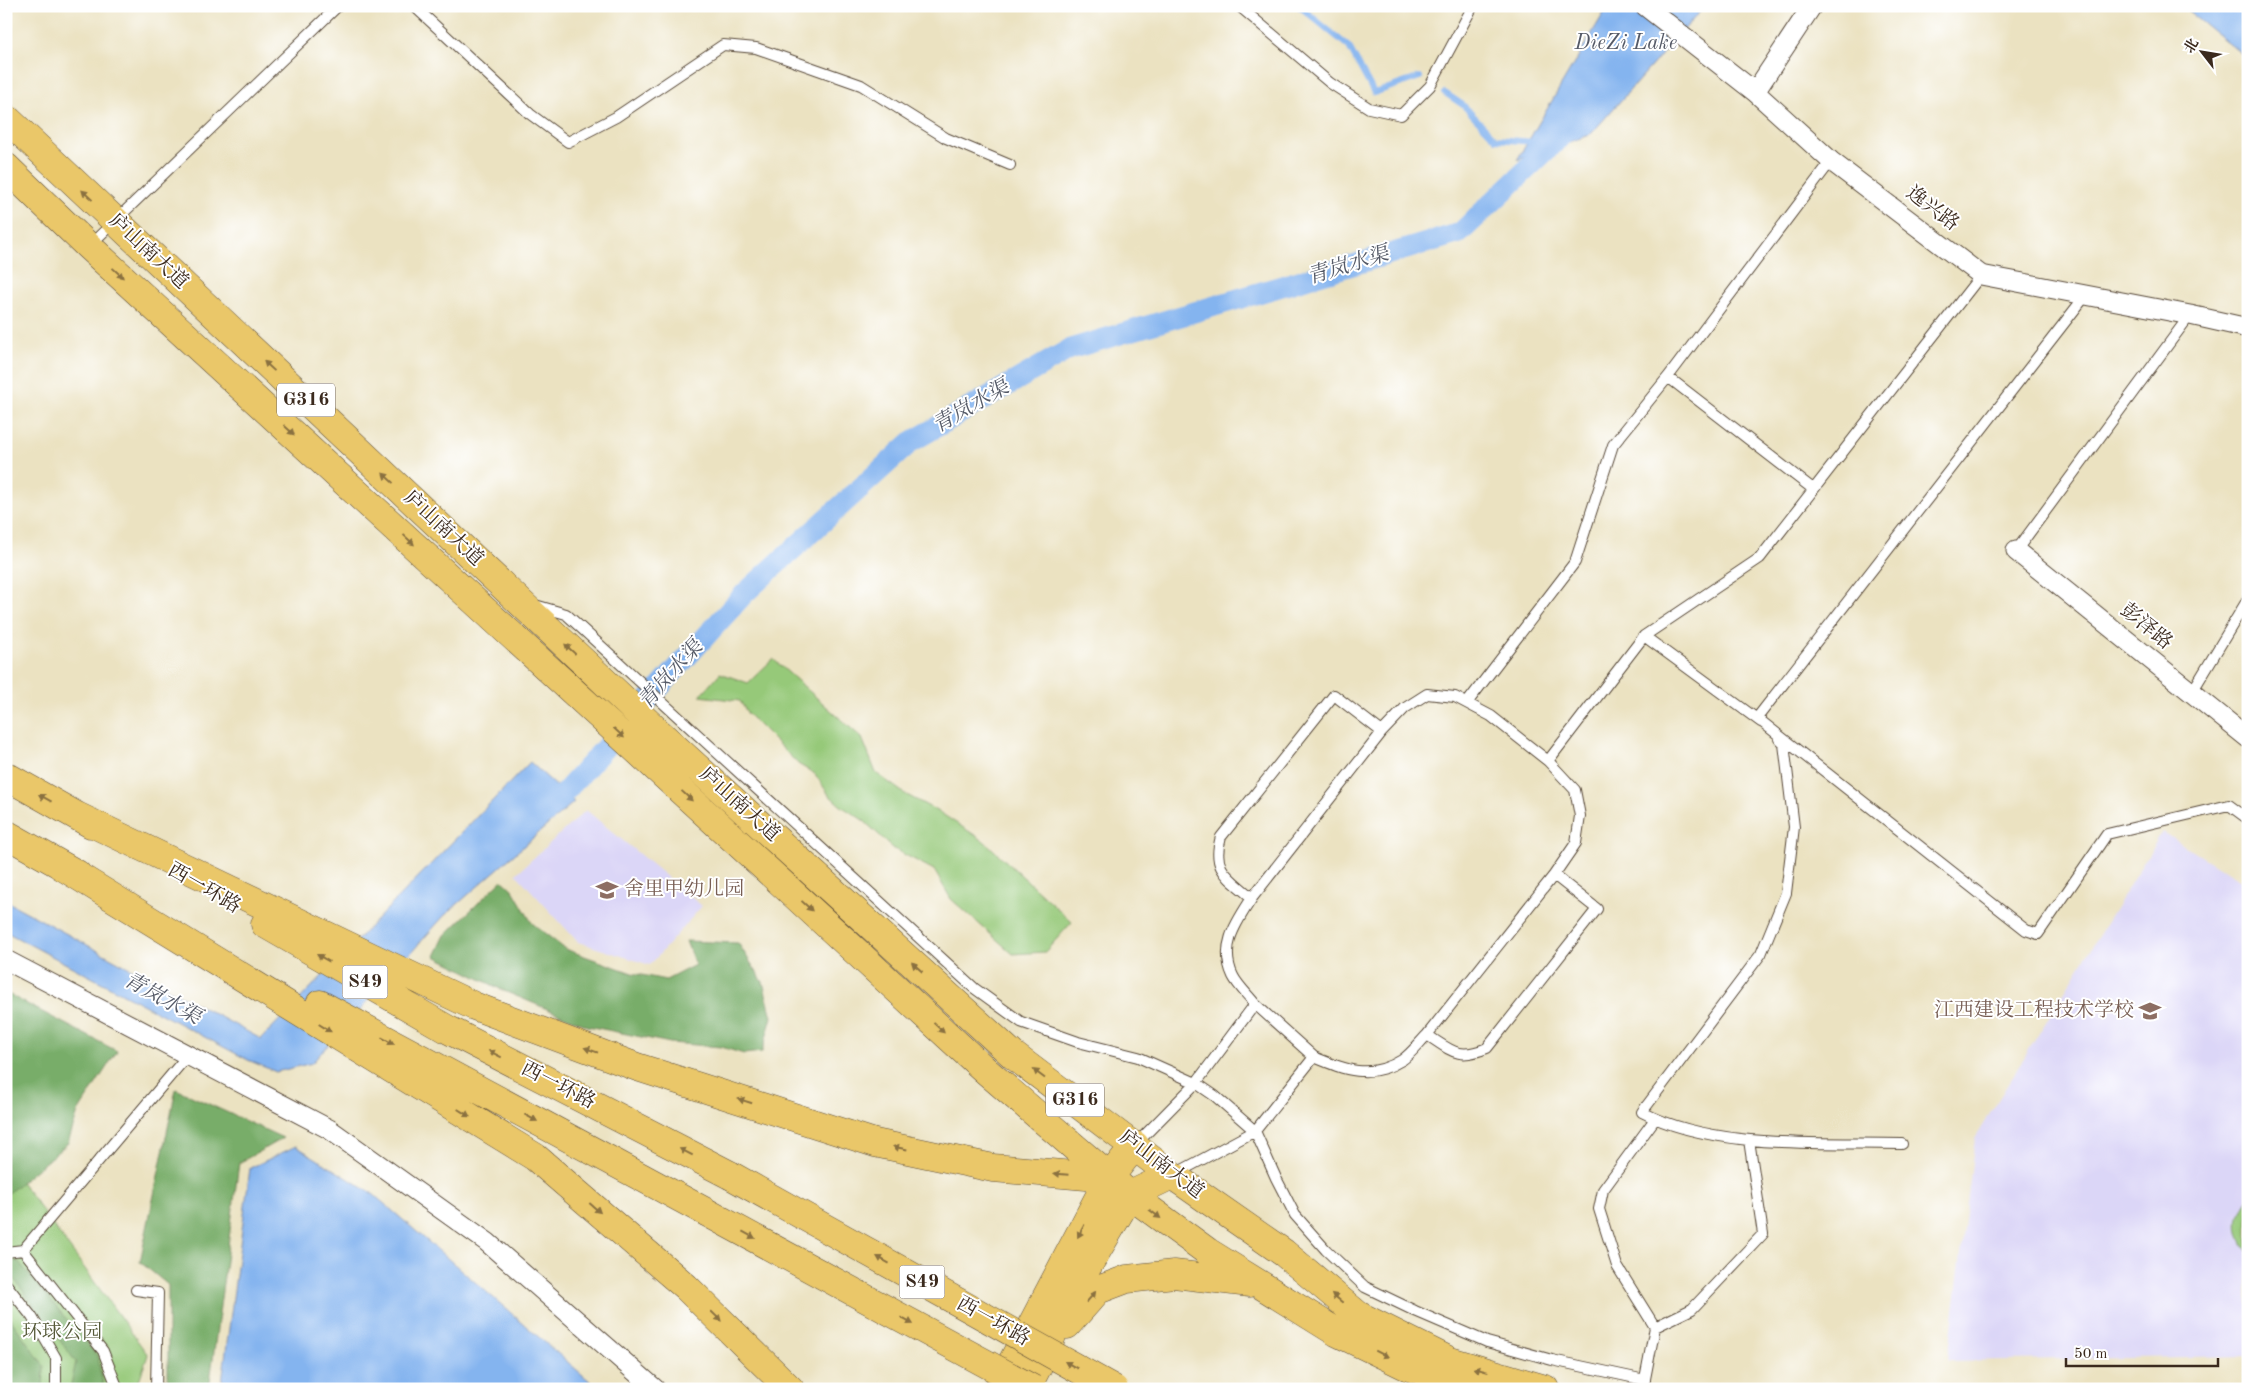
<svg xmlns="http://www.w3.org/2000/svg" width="2254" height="1395" viewBox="0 0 2254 1395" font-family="'Old Standard TT','Noto Serif SC',serif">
<rect width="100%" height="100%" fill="#fff"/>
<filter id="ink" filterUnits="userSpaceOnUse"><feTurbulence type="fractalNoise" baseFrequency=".02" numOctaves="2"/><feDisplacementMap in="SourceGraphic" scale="10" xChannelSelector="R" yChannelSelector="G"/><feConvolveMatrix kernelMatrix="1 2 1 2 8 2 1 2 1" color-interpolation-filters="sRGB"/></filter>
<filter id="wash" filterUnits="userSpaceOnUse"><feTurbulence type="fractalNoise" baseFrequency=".0096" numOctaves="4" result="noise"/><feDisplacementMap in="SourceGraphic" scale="20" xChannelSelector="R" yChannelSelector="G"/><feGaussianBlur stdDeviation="1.12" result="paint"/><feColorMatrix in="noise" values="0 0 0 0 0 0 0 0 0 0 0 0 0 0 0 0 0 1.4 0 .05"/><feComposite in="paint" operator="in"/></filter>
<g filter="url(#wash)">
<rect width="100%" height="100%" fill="#ebe2c1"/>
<path fill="#dbd6f7" d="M 586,810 L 702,906 L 650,965 L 578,942 L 516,874 Z
M 2162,832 L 2248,885 L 2248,1356 L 1948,1361 L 1975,1138 Z"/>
<path fill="#96c979" stroke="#687a4c" d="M 773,659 L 862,738 L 876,773 L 905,794 L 939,812 L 984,841 L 1072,922 L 1045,952 L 1013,954 L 951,899 L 934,870 L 894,849 L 863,820 L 841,806 L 829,795 L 815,774 L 798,764 L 748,714 L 740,701 L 700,696 L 720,673 L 748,683 Z
M 6,1161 L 148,1355 L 136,1389 L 6,1389 Z
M 2248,1199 L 2248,1252 C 2235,1235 2235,1216 2248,1199 Z"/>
<path fill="#78ad69" stroke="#5a6c44" d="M 502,880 L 513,890 L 532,923 L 565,949 L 632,973 L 666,980 L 695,965 L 686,941 L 738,943 L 763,982 L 772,1017 L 762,1052 L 744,1054 L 721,1047 L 670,1043 L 588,1026 L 504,991 L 435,956 L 445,935 Z
M 6,993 L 117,1051 L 78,1112 L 68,1143 L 6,1195 Z
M 176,1089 L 283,1138 L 239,1163 L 209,1389 L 168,1389 L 168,1285 L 140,1262 Z
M 6,1261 L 18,1261 L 97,1356 L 104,1389 L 70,1389 L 76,1362 L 6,1268 Z
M 6,1313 L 44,1366 L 43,1389 L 6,1389 Z"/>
<path fill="#84b4ef" stroke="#606f86" d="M 1608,6 L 1705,6 L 1590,135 L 1517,160 Z
M 2182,6 L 2248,6 L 2248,59 Z
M 530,762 L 574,802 L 444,916 L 312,1063 L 276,1072 L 248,1060 L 6,932 L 6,901 L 261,1039 Z
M 296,1146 L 373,1194 L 599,1389 L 221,1389 L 250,1168 Z"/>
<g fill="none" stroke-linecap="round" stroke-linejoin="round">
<path stroke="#84b4ef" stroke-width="6" d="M 1299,6 L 1349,47 L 1374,93 L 1420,77
M 1445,93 L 1463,105 L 1496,139 L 1534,142"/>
<path stroke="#84b4ef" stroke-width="21" d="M 545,814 L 745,593 L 911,442 L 1070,349 L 1460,233 L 1568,130"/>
</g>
</g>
<g filter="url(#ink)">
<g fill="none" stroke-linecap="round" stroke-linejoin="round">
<g stroke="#554636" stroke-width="12">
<path id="lane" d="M 414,6 L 530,114 L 568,142 L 616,117 L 723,45 L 756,48 L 861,85 L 946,138 L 1010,165
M 1239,6 L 1330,83 L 1369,108 L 1401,115 L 1430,86 L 1473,6
M 89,246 L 338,6
M 2086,295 L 1757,718 L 2026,930 L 2038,934 L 2107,834 L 2229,805 L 2248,819
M 1668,377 L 1813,489
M 2016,551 L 2190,315
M 535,605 L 566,614 L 974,988 L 1021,1022 L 1078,1042 L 1138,1057 L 1196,1083 L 1215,1096 L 1255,1131 L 1276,1178 L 1295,1215 L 1326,1250 L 1365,1287 L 1415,1311 L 1487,1342 L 1552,1360 L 1645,1380
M 1644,636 L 1761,722
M 2192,692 L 2248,599
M 1467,703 L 1575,562 L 1613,445 L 1668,377 L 1831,161
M 1779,739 L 1784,744 L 1794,827 L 1786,893 L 1761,954 L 1642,1112 C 1714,1150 1822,1142 1902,1144
M 1548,761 L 1644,636 L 1760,558 L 1981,275
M 1252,898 C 1229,877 1211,871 1221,837 L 1334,695 L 1382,732
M 1255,1004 L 1314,1057
M 1427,1035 C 1452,1051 1458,1060 1487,1048 L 1597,909 L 1554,875
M 1135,1145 L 1196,1083 L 1255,1004 C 1248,995 1238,986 1233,976 C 1219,946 1236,923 1252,898 L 1382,732 L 1405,708 L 1427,694 L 1455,697 L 1491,716 L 1548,761 L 1575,790 L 1580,816 L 1576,843 L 1554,875 L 1427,1035 C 1419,1043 1411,1054 1402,1060 C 1370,1080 1345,1070 1314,1057 L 1255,1131 L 1175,1174
M 6,1252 L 23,1250
M 6,1284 L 32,1317 L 56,1358 L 56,1389
M 136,1290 L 158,1293 L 156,1389
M 1655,1327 L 1617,1266 L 1599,1209 L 1603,1190 L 1655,1119
M 118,1389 L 103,1351 L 23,1250 L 188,1055
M 1643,1389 L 1655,1327 L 1692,1309 L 1763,1234 L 1749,1140"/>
</g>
<g stroke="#554636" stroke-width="21">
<path id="street" d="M 1645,6 L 1755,92 L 1831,161 L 1981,275 L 2190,315 L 2248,328
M 1755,92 L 1812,6
M 2016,551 L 2248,738
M 6,960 L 329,1129 L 487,1242 L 655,1389"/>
</g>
<g stroke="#554636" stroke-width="29">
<path id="highway" d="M 6,118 L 657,731 L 1013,1055 L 1172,1175 L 1284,1253 L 1358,1315 L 1450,1361 L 1545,1389
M 6,167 L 88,246 L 985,1070 L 1130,1195 L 1208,1252 L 1338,1333 L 1406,1366 L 1474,1389
M 6,776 L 91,824
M 75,815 L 474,1006 L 637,1067 L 875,1143 L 993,1168 L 1109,1178
M 6,834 L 77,874
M 60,865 L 535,1157 L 686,1287 L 790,1389
M 265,924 L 447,1029 L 730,1175
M 320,1004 L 706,1212
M 1067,1325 L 1098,1290 L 1127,1279 L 1174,1274 L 1250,1283
M 998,1389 L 1109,1178 L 1135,1145
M 1026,1389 L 1048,1347 L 1060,1313 L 1130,1195 L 1172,1175"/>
</g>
<use href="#lane" stroke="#fff" stroke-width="10"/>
<use href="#street" stroke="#fff" stroke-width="19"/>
<use href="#highway" stroke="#eac769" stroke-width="28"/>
<g stroke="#554636" stroke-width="29" stroke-linecap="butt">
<path id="highway-bridge" d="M 730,1175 L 1114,1389
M 706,1212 L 1033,1389"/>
</g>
<use href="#highway-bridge" stroke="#eac769" stroke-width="28"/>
</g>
<defs><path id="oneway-solid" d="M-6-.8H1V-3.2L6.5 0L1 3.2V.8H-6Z" transform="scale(1.25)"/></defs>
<g fill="#8a7140">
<use href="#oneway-solid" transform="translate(87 195) rotate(-137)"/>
<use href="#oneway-solid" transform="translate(118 273) rotate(43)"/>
<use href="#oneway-solid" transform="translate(269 366) rotate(-137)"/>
<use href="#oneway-solid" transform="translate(289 430) rotate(43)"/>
<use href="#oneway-solid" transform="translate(388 478) rotate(-137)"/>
<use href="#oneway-solid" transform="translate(409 540) rotate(43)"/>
<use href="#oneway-solid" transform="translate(570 649) rotate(-137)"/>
<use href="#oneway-solid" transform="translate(619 733) rotate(43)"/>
<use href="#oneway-solid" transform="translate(687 796) rotate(43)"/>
<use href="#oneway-solid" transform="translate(45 798) rotate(-151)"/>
<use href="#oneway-solid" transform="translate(807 906) rotate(43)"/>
<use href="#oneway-solid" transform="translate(323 958) rotate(-150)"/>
<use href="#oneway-solid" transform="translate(917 967) rotate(-138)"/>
<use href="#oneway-solid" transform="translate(325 1028) rotate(32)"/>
<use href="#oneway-solid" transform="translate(939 1028) rotate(43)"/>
<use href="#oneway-solid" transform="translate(388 1041) rotate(28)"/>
<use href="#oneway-solid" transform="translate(591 1050) rotate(-160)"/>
<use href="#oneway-solid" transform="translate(495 1054) rotate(-153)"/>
<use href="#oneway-solid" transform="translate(1039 1074) rotate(-143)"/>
<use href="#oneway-solid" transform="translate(745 1101) rotate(-162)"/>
<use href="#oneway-solid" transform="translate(464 1113) rotate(32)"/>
<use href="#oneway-solid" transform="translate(531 1118) rotate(28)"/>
<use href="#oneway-solid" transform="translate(900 1148) rotate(-168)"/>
<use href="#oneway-solid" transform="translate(686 1152) rotate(-153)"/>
<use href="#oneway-solid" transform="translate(1061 1174) rotate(-175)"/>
<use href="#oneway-solid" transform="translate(595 1208) rotate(41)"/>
<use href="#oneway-solid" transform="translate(1155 1214) rotate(37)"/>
<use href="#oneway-solid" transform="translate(1081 1231) rotate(118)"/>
<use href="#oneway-solid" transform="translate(749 1235) rotate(28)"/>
<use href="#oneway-solid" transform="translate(883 1260) rotate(-151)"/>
<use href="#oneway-solid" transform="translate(1091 1297) rotate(-49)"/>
<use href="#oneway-solid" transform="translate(1337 1298) rotate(-140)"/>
<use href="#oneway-solid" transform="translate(716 1316) rotate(44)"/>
<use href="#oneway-solid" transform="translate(907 1321) rotate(28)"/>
<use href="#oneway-solid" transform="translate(1382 1354) rotate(26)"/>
<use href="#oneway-solid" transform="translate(1071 1365) rotate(-151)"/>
<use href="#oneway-solid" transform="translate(1481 1370) rotate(-164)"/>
</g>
</g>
<defs>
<g id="school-bare" transform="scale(1.725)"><path d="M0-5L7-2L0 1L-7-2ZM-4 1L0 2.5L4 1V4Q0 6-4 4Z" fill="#8d6e63" stroke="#fff" stroke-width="2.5" paint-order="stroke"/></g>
</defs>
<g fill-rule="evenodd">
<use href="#school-bare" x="607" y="890"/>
<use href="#school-bare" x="2150" y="1011"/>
</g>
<g text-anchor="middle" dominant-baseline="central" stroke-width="4" stroke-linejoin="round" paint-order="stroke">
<g fill="#fff" stroke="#766a62" stroke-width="1">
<rect x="277" y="383.5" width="58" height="33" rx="4"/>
<rect x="342.5" y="965.5" width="45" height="33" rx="4"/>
<rect x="1046" y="1083.5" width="58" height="33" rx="4"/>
<rect x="899.5" y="1265.5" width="45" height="33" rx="4"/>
</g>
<g font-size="19" font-weight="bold" fill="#3b2a1e">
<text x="306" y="400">G316</text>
<text x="365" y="982">S49</text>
<text x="1075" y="1100">G316</text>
<text x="922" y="1282">S49</text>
</g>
<g font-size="20" fill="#3b2a1e" stroke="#fff">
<text transform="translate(1932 209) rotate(37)">逸兴路</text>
<text transform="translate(148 252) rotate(43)">庐山南大道</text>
<text transform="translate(443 529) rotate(43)">庐山南大道</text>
<text transform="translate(2146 627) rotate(39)">彭泽路</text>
<text transform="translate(739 805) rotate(42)">庐山南大道</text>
<text transform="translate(204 889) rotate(30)">西一环路</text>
<text transform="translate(558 1086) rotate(27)">西一环路</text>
<text transform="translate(1161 1165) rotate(37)">庐山南大道</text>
<text transform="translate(993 1322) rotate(29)">西一环路</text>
</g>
<g font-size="20" fill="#785e54" stroke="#fff" text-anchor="start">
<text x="624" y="890">舍里甲幼儿园</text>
<text x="2134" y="1011" text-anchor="end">江西建设工程技术学校</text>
</g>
<g font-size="20" fill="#565a39" stroke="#fff">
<text x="62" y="1333">环球公园</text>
</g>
<g font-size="21" font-style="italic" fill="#555a67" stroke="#fff">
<text x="1626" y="43">DieZi Lake</text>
<text transform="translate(1348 266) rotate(-17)">青岚水渠</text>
<text transform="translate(971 407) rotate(-30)">青岚水渠</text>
<text transform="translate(671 675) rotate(-48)">青岚水渠</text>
<text transform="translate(162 999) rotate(29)">青岚水渠</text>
</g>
</g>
<rect width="2254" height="1395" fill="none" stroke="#fff" stroke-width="25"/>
<g transform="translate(2202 52) rotate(301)" stroke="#ffffff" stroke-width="4" paint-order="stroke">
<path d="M0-4L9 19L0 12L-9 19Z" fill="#3b2a1e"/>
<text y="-8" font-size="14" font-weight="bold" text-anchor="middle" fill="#3b2a1e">北</text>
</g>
<path d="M2066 1358v8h152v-8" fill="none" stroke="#3b2a1e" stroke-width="2.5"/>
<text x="2074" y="1358" font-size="15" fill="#3b2a1e" stroke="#ffffff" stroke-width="4" paint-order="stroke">50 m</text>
</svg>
